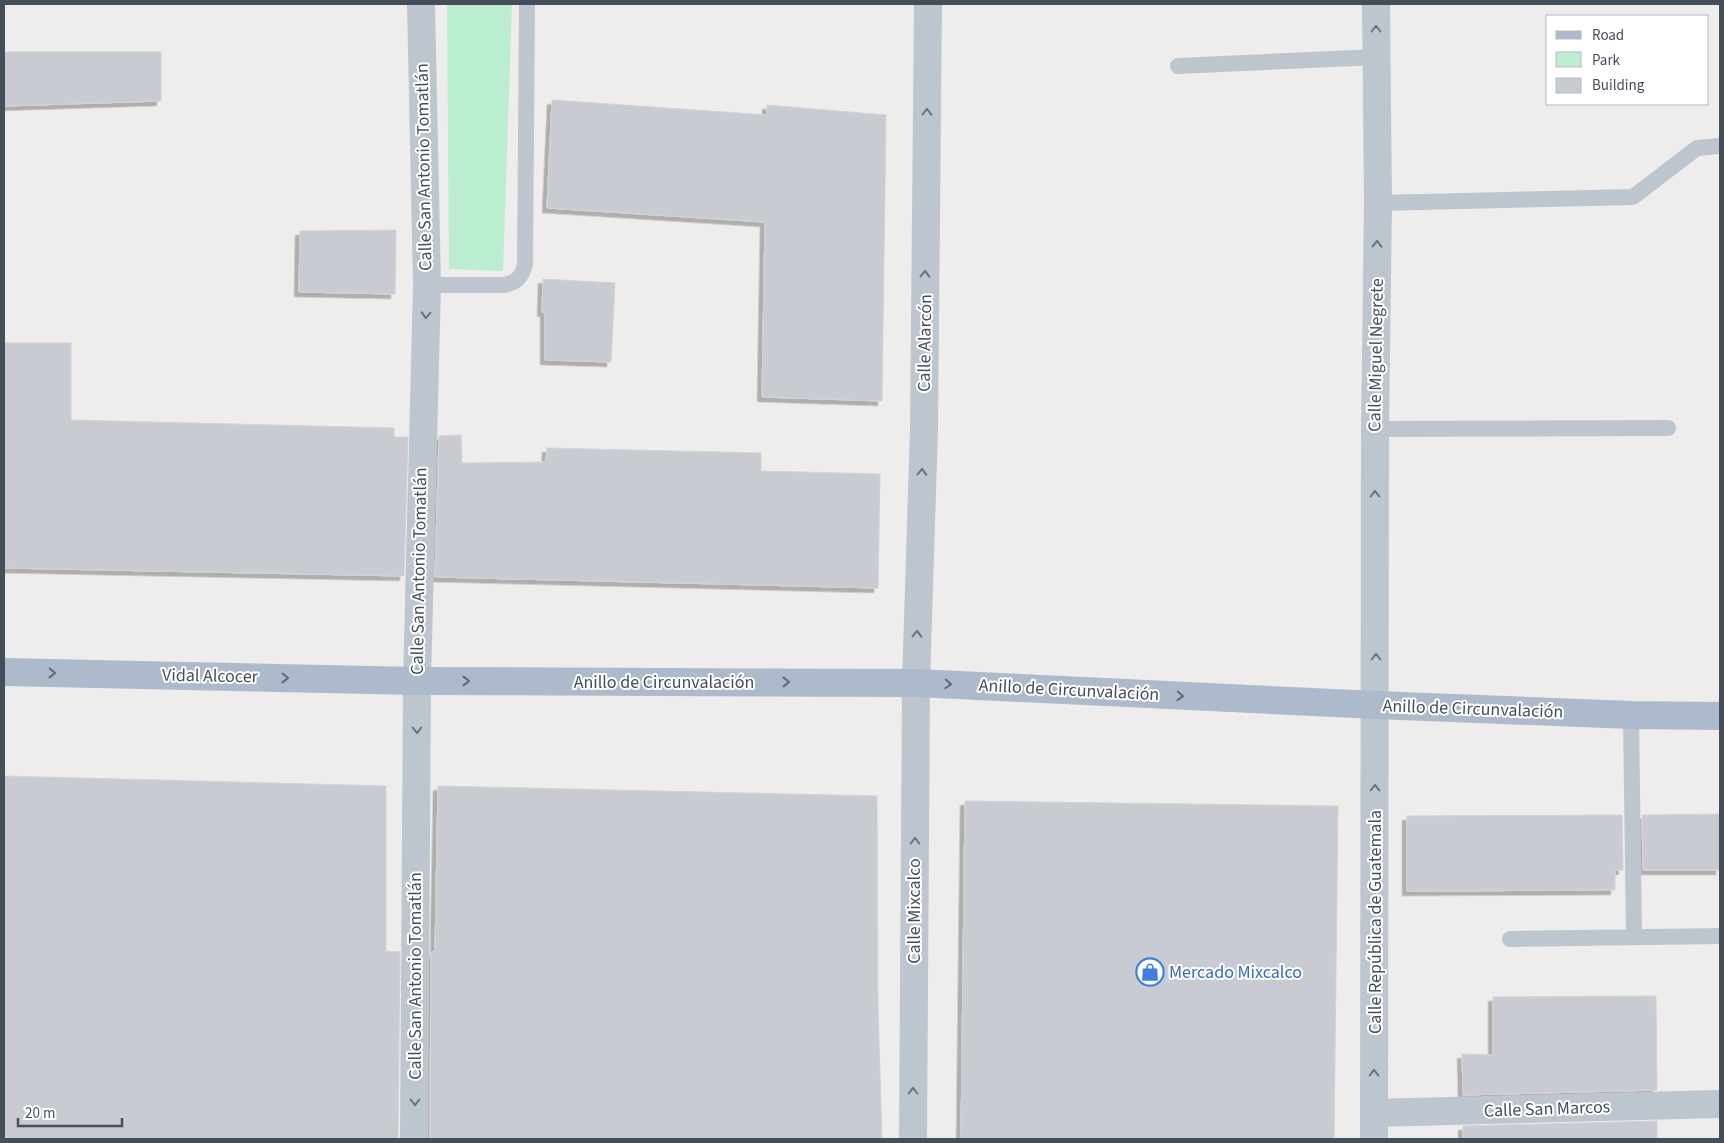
<svg xmlns="http://www.w3.org/2000/svg" width="1724" height="1143" viewBox="0 0 1724 1143" font-family="'Source Sans 3',sans-serif">
<defs>
<filter id="shadow"><feDropShadow dx="-4.5" dy="4.5" stdDeviation="0" flood-color="#0004"/></filter>
</defs>
<rect width="100%" height="100%" fill="#efedec"/>
<path fill="#bbedd1" d="M 447,4 L 512,4 L 503,271 L 449,269 Z"/>
<path fill="#c9cbd2" stroke="#d1d2d8" filter="url(#shadow)" d="M 4,52 L 161,52 L 161,101 L 4,106 Z
M 552,100 L 767,115 L 767,105 L 886,115 L 882,401 L 762,397 L 765,222 L 547,208 Z
M 396,230 L 395,294 L 299,292 L 300,231 Z
M 543,279 L 615,283 L 611,362 L 545,360 L 545,312 L 542,312 Z
M 4,343 L 71,343 L 71,420 L 394,428 L 394,437 L 408,437 L 404,576 L 4,568 Z
M 461,435 L 462,463 L 546,462 L 547,448 L 761,453 L 761,471 L 880,474 L 878,588 L 435,577 L 439,436 Z
M 4,776 L 386,786 L 386,951 L 400,952 L 398,1139 L 4,1139 Z
M 438,786 L 877,796 L 878,1008 L 882,1139 L 430,1139 L 431,952 L 435,952 Z
M 965,801 L 1338,806 L 1334,1139 L 961,1139 Z
M 1720,814 L 1720,870 L 1643,870 L 1642,815 Z
M 1622,815 L 1623,870 L 1615,870 L 1615,890 L 1407,891 L 1407,816 Z
M 1656,996 L 1657,1090 L 1463,1095 L 1462,1054 L 1493,1055 L 1493,997 Z
M 1657,1121 L 1657,1139 L 1463,1139 L 1463,1126 Z"/>
<g fill="none" stroke-linecap="round" stroke-linejoin="round">
<path stroke="#bdc6cf" stroke-width="16" d="M 1178,66 L 1376,57
M 1378,203 L 1633,197 L 1697,148 L 1720,146
M 427,285 L 504,285 C 517,282 521,278 525,265 L 527,4
M 1375,429 L 1668,428
M 1631,715 L 1634,937
M 1510,939 L 1720,936"/>
<path stroke="#bdc6cf" stroke-width="28" d="M 1374,1113 L 1720,1104
M 414,1139 L 417,681 L 427,285 L 421,4
M 913,1139 L 916,683 L 924,428 L 928,4
M 1374,1139 L 1375,429 L 1378,203 L 1376,4"/>
<path stroke="#acbacb" stroke-width="28" d="M 4,672 L 417,681 L 916,683 L 1376,705 L 1631,715 L 1720,716"/>
</g>
<defs><path id="oneway-chevron" d="M-2-3.5L2.5 0L-2 3.5" fill="none" stroke-width="1.6" stroke-linecap="round" stroke-linejoin="round" transform="scale(1.25)"/></defs>
<g stroke="#69737c">
<use href="#oneway-chevron" transform="translate(1376 29) rotate(-90)"/>
<use href="#oneway-chevron" transform="translate(927 112) rotate(-89)"/>
<use href="#oneway-chevron" transform="translate(1377 244) rotate(-89)"/>
<use href="#oneway-chevron" transform="translate(925 274) rotate(-89)"/>
<use href="#oneway-chevron" transform="translate(426 315) rotate(92)"/>
<use href="#oneway-chevron" transform="translate(922 472) rotate(-88)"/>
<use href="#oneway-chevron" transform="translate(1375 494) rotate(-90)"/>
<use href="#oneway-chevron" transform="translate(917 634) rotate(-88)"/>
<use href="#oneway-chevron" transform="translate(1376 657) rotate(-90)"/>
<use href="#oneway-chevron" transform="translate(417 730) rotate(90)"/>
<use href="#oneway-chevron" transform="translate(1375 788) rotate(-90)"/>
<use href="#oneway-chevron" transform="translate(915 841) rotate(-90)"/>
<use href="#oneway-chevron" transform="translate(1374 1073) rotate(-90)"/>
<use href="#oneway-chevron" transform="translate(913 1091) rotate(-90)"/>
<use href="#oneway-chevron" transform="translate(415 1102) rotate(90)"/>
</g>
<g stroke="#5f6a76">
<use href="#oneway-chevron" transform="translate(52 673) rotate(1)"/>
<use href="#oneway-chevron" transform="translate(285 678) rotate(1)"/>
<use href="#oneway-chevron" transform="translate(466 681)"/>
<use href="#oneway-chevron" transform="translate(786 682)"/>
<use href="#oneway-chevron" transform="translate(948 684) rotate(3)"/>
<use href="#oneway-chevron" transform="translate(1180 696) rotate(3)"/>
</g>
<defs>
<g id="shop-ring" transform="scale(1.4375)"><circle r="9.5" fill="#fff" stroke="#3f7fe0" stroke-width="1.5"/><path d="M-5-2.5h2.3a2.7 3.5 0 0 1 5.4 0H5L5.5 6h-11ZM-1.5-2.5h3a1.5 2.3 0 0 0-3 0Z" fill="#3f7fe0"/></g>
</defs>
<g fill-rule="evenodd">
<use href="#shop-ring" x="1150" y="972"/>
</g>
<g text-anchor="middle" dominant-baseline="central" stroke-width="4" stroke-linejoin="round" paint-order="stroke">
<g font-size="18" fill="#454f59" stroke="#fff">
<text transform="translate(424 167) rotate(-91)">Calle San Antonio Tomatlán</text>
<text transform="translate(925 343) rotate(-89)">Calle Alarcón</text>
<text transform="translate(1376 355) rotate(-89)">Calle Miguel Negrete</text>
<text transform="translate(419 571) rotate(-89)">Calle San Antonio Tomatlán</text>
<text transform="translate(210 676) rotate(1)">Vidal Alcocer</text>
<text x="664" y="682">Anillo de Circunvalación</text>
<text transform="translate(1069 690) rotate(3)">Anillo de Circunvalación</text>
<text transform="translate(1473 709) rotate(2)">Anillo de Circunvalación</text>
<text transform="translate(914 911) rotate(-90)">Calle Mixcalco</text>
<text transform="translate(1375 922) rotate(-90)">Calle República de Guatemala</text>
<text transform="translate(415 976) rotate(-90)">Calle San Antonio Tomatlán</text>
<text transform="translate(1547 1109) rotate(-2)">Calle San Marcos</text>
</g>
<g font-size="18" fill="#366cbe" stroke="#fff" text-anchor="start">
<text x="1169" y="972">Mercado Mixcalco</text>
</g>
</g>
<rect width="1724" height="1143" fill="none" stroke="#454f59" stroke-width="10"/>
<rect x="1546" y="15" width="162" height="90" fill="#ffffff" stroke="#b5b9bd"/>
<rect x="1556" y="31" width="25" height="8" fill="#acbacb" stroke="#b5b9bd"/>
<text x="1592" y="40" font-size="15" fill="#454f59">Road</text>
<rect x="1556" y="52" width="25" height="15" fill="#bbedd1" stroke="#b5b9bd"/>
<text x="1592" y="65" font-size="15" fill="#454f59">Park</text>
<rect x="1556" y="78" width="25" height="15" fill="#c9cbd2" stroke="#b5b9bd"/>
<text x="1592" y="90" font-size="15" fill="#454f59">Building</text>
<path d="M18 1118v8h104v-8" fill="none" stroke="#454f59" stroke-width="2.5"/>
<text x="25" y="1118" font-size="15" fill="#454f59" stroke="#ffffff" stroke-width="4" paint-order="stroke">20 m</text>
</svg>
